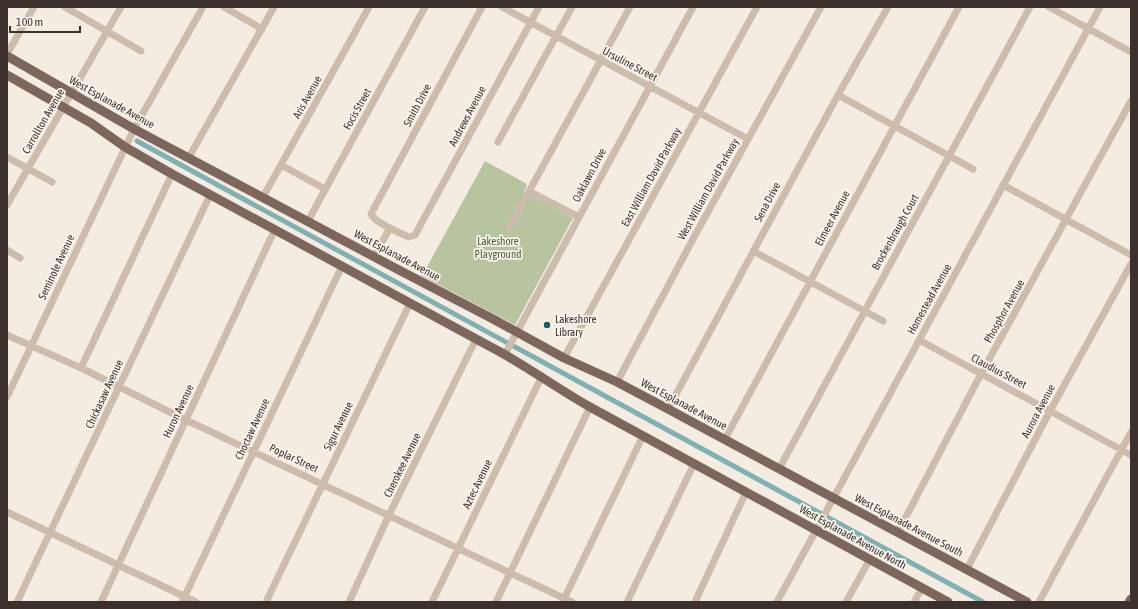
<svg xmlns="http://www.w3.org/2000/svg" width="1138" height="609" viewBox="0 0 1138 609" font-family="'Asap Condensed',sans-serif">
<rect width="100%" height="100%" fill="#f4ebe1"/>
<path fill="#b8c4a0" d="M 485,161 L 527,184 L 524,192 L 573,218 L 515,325 L 422,276 Z"/>
<g fill="none" stroke-linecap="round" stroke-linejoin="round">
<path stroke="#7fb0b2" stroke-width="5" d="M 137,141 L 983,602"/>
<path stroke="#cdbbac" stroke-width="7" d="M 65,7 L 141,51
M 224,7 L 262,29
M 482,7 L 371,214 C 375,223 400,233 409,237 L 415,235 L 539,7
M 502,7 L 748,139
M 1049,7 L 1131,52
M 7,54 L 34,7
M 838,95 L 973,169
M 498,142 L 572,7
M 7,157 L 52,182
M 189,157 L 274,7
M 281,165 L 325,189
M 1003,185 L 1131,255
M 529,191 L 579,217
M 263,197 L 369,7
M 7,205 L 121,7
M 308,221 L 425,7
M 509,228 L 630,7
M 7,250 L 20,258
M 753,251 L 883,321
M 374,256 L 390,228
M 7,335 L 81,368 L 186,420 L 572,602
M 919,340 L 1131,455
M 505,354 L 693,7
M 564,358 L 757,7
M 81,368 L 172,174
M 617,382 L 693,239 L 821,7
M 7,397 L 134,129 L 203,7
M 668,409 L 838,95 L 888,7
M 725,439 L 959,7
M 779,469 C 862,314 947,161 1030,7
M 7,512 L 196,602
M 898,532 L 981,374 L 1131,101
M 967,569 L 1050,411 L 1131,264
M 563,601 L 643,436
M 17,602 L 210,195
M 101,602 L 275,229
M 182,602 L 342,266
M 266,602 L 410,303
M 349,602 L 389,515 L 476,339
M 432,602 L 542,376
M 496,602 L 590,407
M 627,602 L 694,464
M 695,602 L 746,492
M 777,602 L 1100,7
M 846,602 L 870,559
M 914,602 L 922,588
M 1039,602 L 1131,432"/>
<path stroke="#7d675c" stroke-width="9" d="M 7,56 L 134,129 L 397,269 L 493,319 L 564,358 L 617,382 L 668,409 L 1027,602
M 7,75 L 91,123 L 125,147 L 172,174 L 502,353 C 532,370 560,390 590,407 L 948,602
M 1129,602 L 1131,599"/>
</g>
<circle fill="#1f5a5e" stroke="#fbf5ee" stroke-width="1.5" cx="547" cy="325" r="4"/>
<g text-anchor="middle" dominant-baseline="central" stroke-width="3.5" stroke-linejoin="round" paint-order="stroke">
<g font-size="11" fill="#3b302b" stroke="#fbf5ee">
<text transform="translate(630 64) rotate(28)">Ursuline Street</text>
<text transform="translate(307 97) rotate(-61)">Aris Avenue</text>
<text transform="translate(112 102) rotate(29)">West Esplanade Avenue</text>
<text transform="translate(417 105) rotate(-62)">Smith Drive</text>
<text transform="translate(357 109) rotate(-61)">Focis Street</text>
<text transform="translate(467 116) rotate(-62)">Andrews Avenue</text>
<text transform="translate(43 121) rotate(-60)">Carrollton Avenue</text>
<text transform="translate(589 175) rotate(-62)">Oaklawn Drive</text>
<text transform="translate(651 177) rotate(-61)">East William David Parkway</text>
<text transform="translate(708 189) rotate(-61)">West William David Parkway</text>
<text transform="translate(767 202) rotate(-62)">Sena Drive</text>
<text transform="translate(832 218) rotate(-62)">Elmeer Avenue</text>
<text transform="translate(895 232) rotate(-61)">Brockenbraugh Court</text>
<text transform="translate(397 255) rotate(28)">West Esplanade Avenue</text>
<text transform="translate(56 267) rotate(-65)">Seminole Avenue</text>
<text transform="translate(929 299) rotate(-61)">Homestead Avenue</text>
<text transform="translate(1004 311) rotate(-61)">Phosphor Avenue</text>
<text transform="translate(999 371) rotate(28)">Claudius Street</text>
<text transform="translate(104 394) rotate(-65)">Chickasaw Avenue</text>
<text transform="translate(684 404) rotate(28)">West Esplanade Avenue</text>
<text transform="translate(178 411) rotate(-65)">Huron Avenue</text>
<text transform="translate(1038 411) rotate(-62)">Aurora Avenue</text>
<text transform="translate(338 426) rotate(-64)">Sigur Avenue</text>
<text transform="translate(252 429) rotate(-65)">Choctaw Avenue</text>
<text transform="translate(294 458) rotate(25)">Poplar Street</text>
<text transform="translate(402 465) rotate(-64)">Cherokee Avenue</text>
<text transform="translate(477 484) rotate(-64)">Aztec Avenue</text>
<text transform="translate(909 525) rotate(28)">West Esplanade Avenue South</text>
<text transform="translate(853 537) rotate(29)">West Esplanade Avenue North</text>
</g>
<g font-size="11" fill="#4a5a2e" stroke="#fbf5ee">
<text x="498" y="241">Lakeshore<tspan x="498" dy="13">Playground</tspan></text>
</g>
<g font-size="11" fill="#3b302b" stroke="#fbf5ee" text-anchor="start">
<text x="555" y="319">Lakeshore<tspan x="555" dy="13">Library</tspan></text>
</g>
</g>
<rect width="1138" height="609" fill="none" stroke="#3b302b" stroke-width="16"/>
<path d="M10 26v6h70v-6" fill="none" stroke="#3b302b" stroke-width="2"/>
<text x="16" y="26" font-size="12" fill="#3b302b" stroke="#fbf5ee" stroke-width="3" paint-order="stroke">100 m</text>
</svg>
